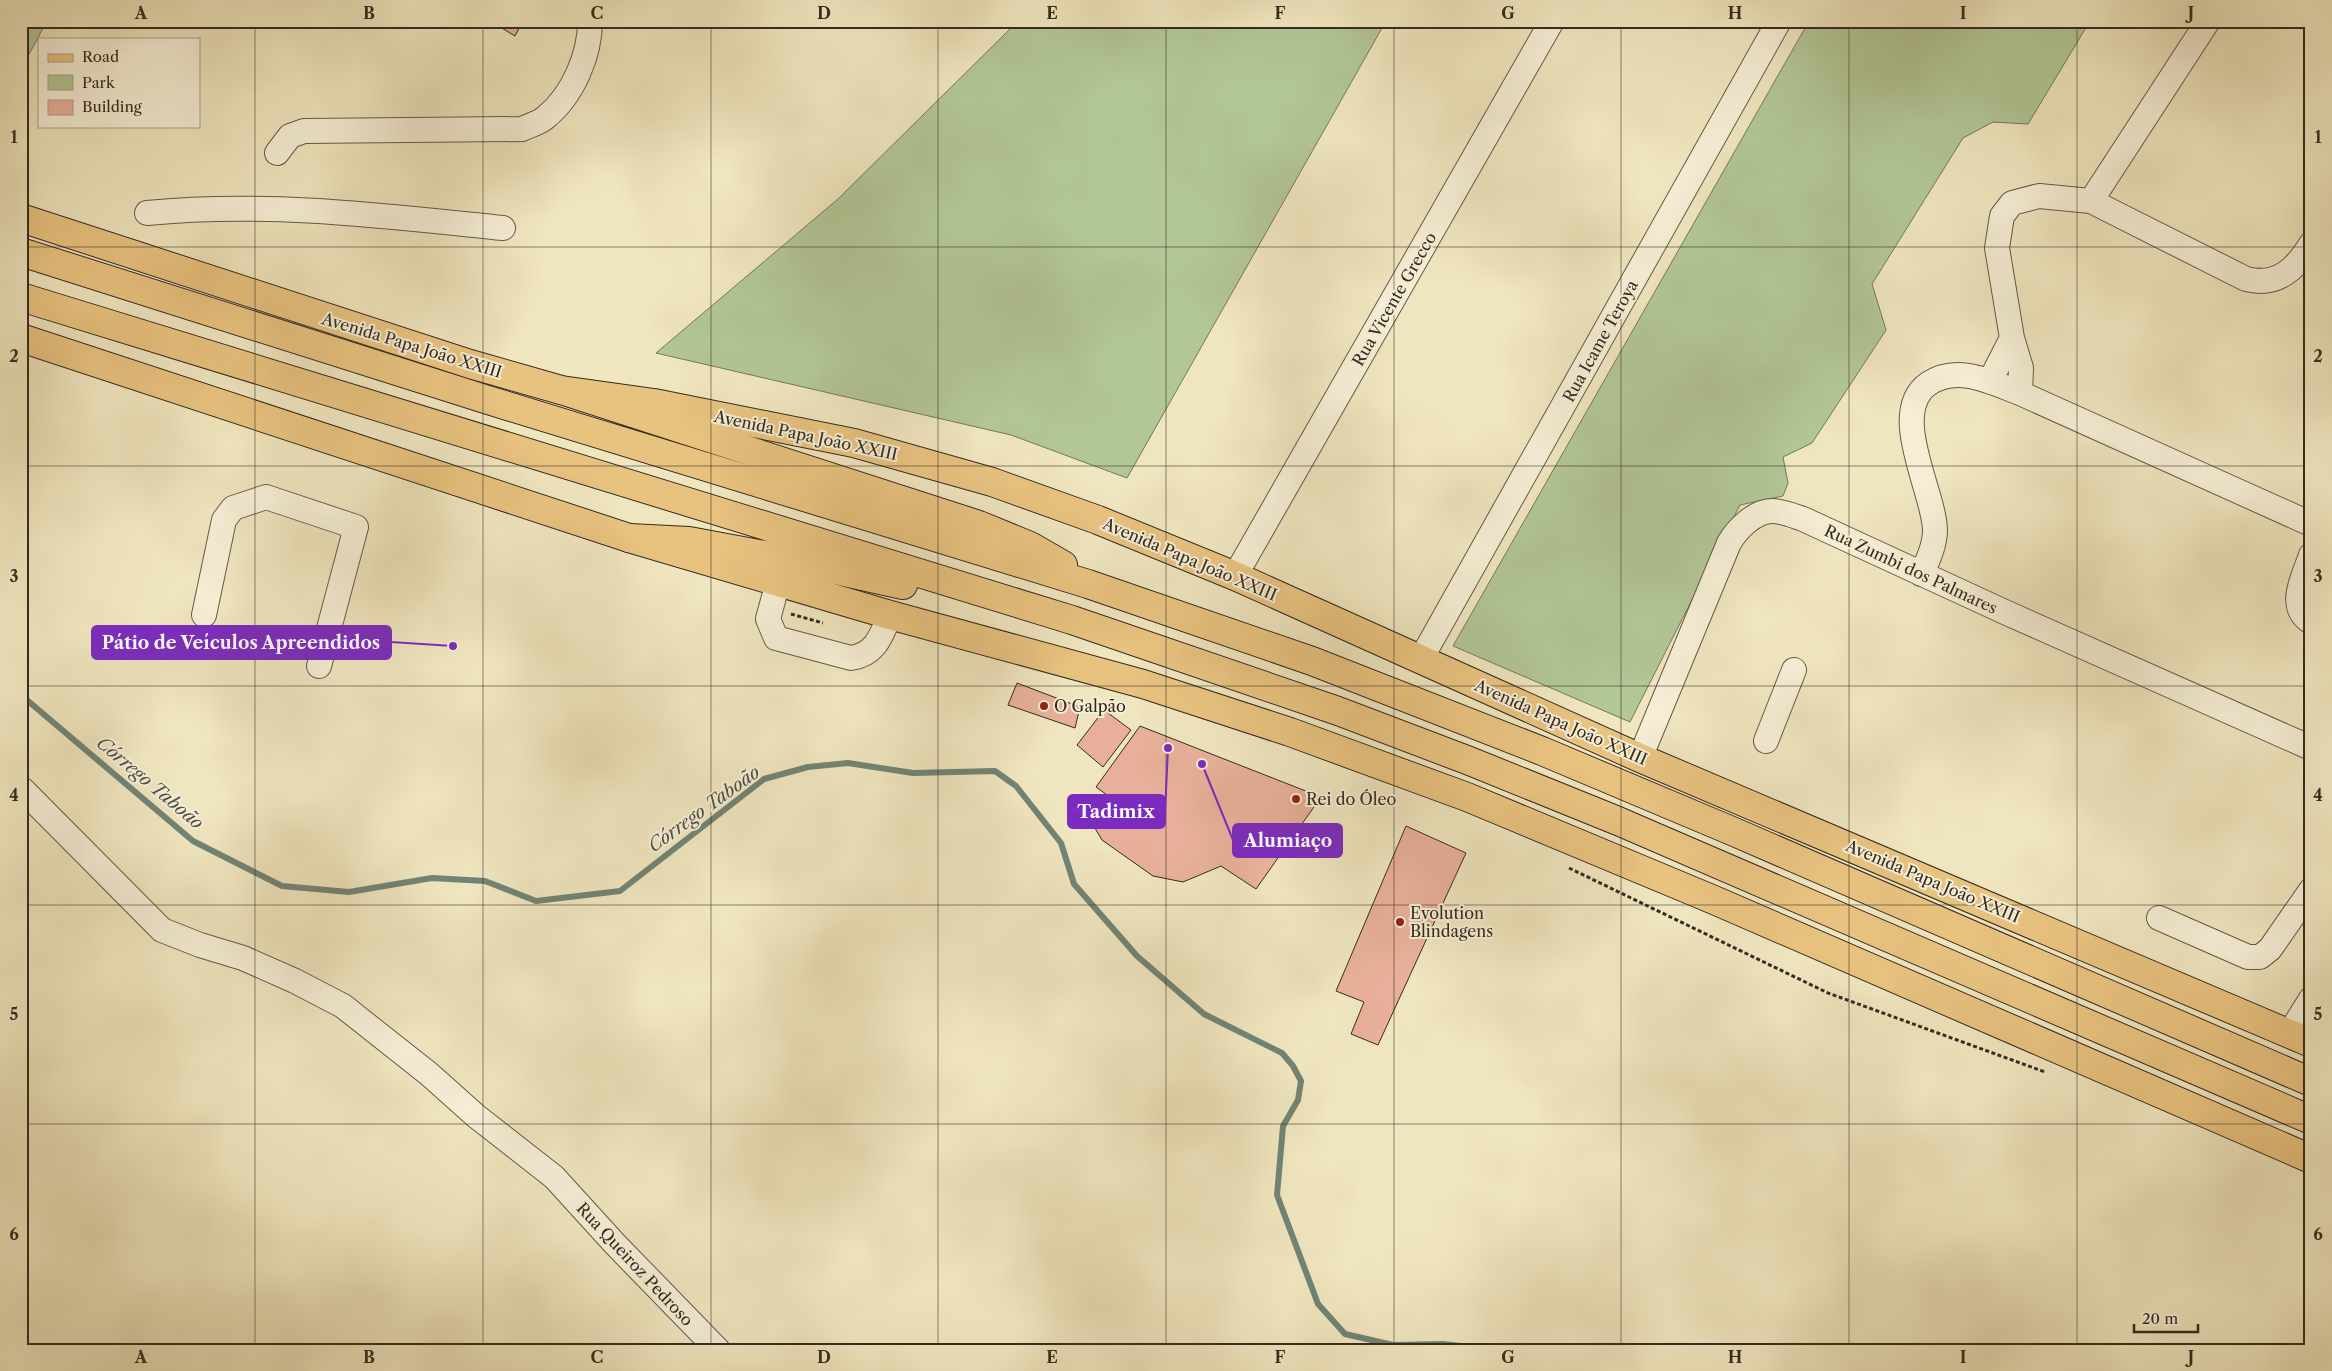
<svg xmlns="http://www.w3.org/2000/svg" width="2332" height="1371" viewBox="0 0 2332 1371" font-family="'Libre Caslon Text',serif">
<rect width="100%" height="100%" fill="#efe5be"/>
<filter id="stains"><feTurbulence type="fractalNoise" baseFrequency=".004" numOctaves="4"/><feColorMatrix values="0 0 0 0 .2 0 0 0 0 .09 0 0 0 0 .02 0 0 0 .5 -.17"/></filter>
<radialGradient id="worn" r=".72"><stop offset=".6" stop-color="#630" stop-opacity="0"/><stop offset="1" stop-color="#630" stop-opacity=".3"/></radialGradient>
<path fill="#b2c696" stroke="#73785b" d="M 21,21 L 47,21 L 21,69 Z
M 1006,21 L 1386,21 L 1127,478 L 1011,435 L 656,353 L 838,199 L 1012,27 Z
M 1809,21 L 2090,21 L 2028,124 L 1993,122 L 1963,138 L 1872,284 L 1886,330 L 1812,443 L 1783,457 L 1788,483 L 1783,496 L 1740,505 L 1630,722 L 1453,646 Z"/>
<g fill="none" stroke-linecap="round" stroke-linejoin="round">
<path stroke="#718475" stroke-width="6" d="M 21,695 L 193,841 L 282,886 L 349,892 L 432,878 L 485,881 L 536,901 L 620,891 L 764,779 L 808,767 L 848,763 L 913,773 L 995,771 L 1016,786 L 1061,843 L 1074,884 L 1137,956 L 1204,1014 L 1282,1053 L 1293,1066 L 1301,1081 L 1298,1100 L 1283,1126 L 1277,1195 L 1318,1304 L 1345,1334 L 1393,1345 L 1443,1344 L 1496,1350"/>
</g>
<path fill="#e8b09a" stroke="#342b20" d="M 490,21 L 523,21 L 515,36 Z
M 1017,683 L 1080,707 L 1075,728 L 1008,705 Z
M 1104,710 L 1131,730 L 1103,767 L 1077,745 Z
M 1140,726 L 1321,797 L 1256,889 L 1221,866 L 1183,882 L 1153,876 L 1102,840 L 1083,808 L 1092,801 L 1103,812 L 1114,800 L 1096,787 Z
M 1406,826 L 1466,853 L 1378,1045 L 1351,1034 L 1364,1002 L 1336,991 Z"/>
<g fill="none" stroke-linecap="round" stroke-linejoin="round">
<g stroke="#635a48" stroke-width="26">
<path id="minor" d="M 277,153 L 290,136 L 304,131 L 522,129 C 530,125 540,123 546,117 C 573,95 590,55 590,21
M 2091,201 L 2208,21
M 147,213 C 266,201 385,216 503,228
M 1990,381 L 2012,338
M 2020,393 L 2021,368 L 2012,338 L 1997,248 L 2002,216 L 2012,203 L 2039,196 L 2091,201 L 2246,279 C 2277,287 2296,269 2311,244
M 2311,555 C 2304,577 2286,606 2311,622
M 1921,574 C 1928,561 1935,545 1935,530 C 1934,491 1888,413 1928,384 C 1957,364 1991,382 2020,393 L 2311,524
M 1235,576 L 1552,21
M 778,582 L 768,619 L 776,638 L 851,658 C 876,654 881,636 890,615
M 204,615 L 224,520 L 233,508 L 266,497 L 356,527 L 319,666
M 1421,659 L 1779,21
M 1766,741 L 1794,670
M 1640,758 L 1729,543 C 1737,529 1755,511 1772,511 C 1782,511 1794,516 1803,519 L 2007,613 L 2311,748
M 23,790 L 162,930 L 200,945 L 243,958 L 295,981 L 343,1006 L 429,1074 L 476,1116 L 554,1177 L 615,1244 L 718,1350
M 2159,918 L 2248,957 L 2260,957 L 2270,949 L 2311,890
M 2289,1034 L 2311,999"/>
</g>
<g stroke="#342b20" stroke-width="30">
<path id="major" d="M 21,218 L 470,364 L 561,390 L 654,403 L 854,443 L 992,482 L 1098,520 L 1235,576 L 1640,758 L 2311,1043
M 21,338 L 629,538 L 890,615 L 1143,684 L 1290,732 L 1467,797 L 1714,900 L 2311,1159"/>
</g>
<g stroke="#342b20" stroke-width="30">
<path id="highway" d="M 21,252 L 488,400 L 1088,584 L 1312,661 L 1542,751 L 1732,831 L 2311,1082
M 21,297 L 1072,620 L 1338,711 L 1467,760 L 1618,821 L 2311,1120
M 21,338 L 23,339
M 561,390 L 979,525 L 1030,546 L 1063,565
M 629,538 L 689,541 L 791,560 L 903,585"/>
</g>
<path stroke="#342b20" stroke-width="3" stroke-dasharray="4 2.5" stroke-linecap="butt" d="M 791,614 L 823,623
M 1569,868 L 1828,993 L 2045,1072"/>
<use href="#minor" stroke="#f5eed5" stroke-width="24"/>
<use href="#major" stroke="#e8c27f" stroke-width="28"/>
<use href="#highway" stroke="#e8c27f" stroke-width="28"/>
</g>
<path fill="none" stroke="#342b20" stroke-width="1" stroke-opacity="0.55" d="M 255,21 L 255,1350M 483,21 L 483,1350M 711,21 L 711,1350M 938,21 L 938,1350M 1166,21 L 1166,1350M 1394,21 L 1394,1350M 1621,21 L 1621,1350M 1849,21 L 1849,1350M 2077,21 L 2077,1350M 21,247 L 2311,247M 21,466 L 2311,466M 21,686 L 2311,686M 21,905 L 2311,905M 21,1124 L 2311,1124"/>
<g fill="#8f2418" stroke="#f5eed5" stroke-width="2">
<circle cx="1044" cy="706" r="5"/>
<circle cx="1296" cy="799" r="5"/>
<circle cx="1400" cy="922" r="5"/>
</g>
<g text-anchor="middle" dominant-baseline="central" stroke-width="4" stroke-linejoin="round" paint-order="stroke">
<g font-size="16" fill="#342b20" stroke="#f5eed5">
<text transform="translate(1394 299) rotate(-60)">Rua Vicente Grecco</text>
<text transform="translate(1600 341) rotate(-61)">Rua Icame Teroya</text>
<text transform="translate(412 345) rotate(17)">Avenida Papa João XXIII</text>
<text transform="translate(806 435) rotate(12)">Avenida Papa João XXIII</text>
<text transform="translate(1190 559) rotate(23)">Avenida Papa João XXIII</text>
<text transform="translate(1911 569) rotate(25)">Rua Zumbi dos Palmares</text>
<text transform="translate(1561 722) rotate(24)">Avenida Papa João XXIII</text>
<text transform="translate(1933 881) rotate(23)">Avenida Papa João XXIII</text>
<text transform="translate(635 1264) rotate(47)">Rua Queiroz Pedroso</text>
</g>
<g font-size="16" fill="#342b20" stroke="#f5eed5" text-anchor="start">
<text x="1054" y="706">O Galpão</text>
<text x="1306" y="799">Rei do Óleo</text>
<text x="1410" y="913">Evolution<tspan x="1410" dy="18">Blindagens</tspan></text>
</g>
<g font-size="18" font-style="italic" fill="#4e5044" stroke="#f5eed5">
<text transform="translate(150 783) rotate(40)">Córrego Taboão</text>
<text transform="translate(704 809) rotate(-36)">Córrego Taboão</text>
</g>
</g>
<path fill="none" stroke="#7b2cbf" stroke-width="2" d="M453 646L391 642M1168 748L1165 812M1202 764L1233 840"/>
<g fill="#7b2cbf" stroke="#f5eed5" stroke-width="2">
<circle cx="453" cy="646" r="5"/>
<circle cx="1168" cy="748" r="5"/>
<circle cx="1202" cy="764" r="5"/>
</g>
<g fill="#7b2cbf" stroke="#7b2cbf" stroke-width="2">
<rect x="92" y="626" width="299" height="33" rx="5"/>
<rect x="1068" y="795" width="97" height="33" rx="5"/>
<rect x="1233" y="824" width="109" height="33" rx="5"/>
</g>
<g font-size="18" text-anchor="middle" font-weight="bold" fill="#fff">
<text x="241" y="649">Pátio de Veículos Apreendidos</text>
<text x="1116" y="818">Tadimix</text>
<text x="1288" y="847">Alumiaço</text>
</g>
<rect width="2332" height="1371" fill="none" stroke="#efe5be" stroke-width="55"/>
<rect x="38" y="38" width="162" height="90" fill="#f5eed5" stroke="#a8a08d"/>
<rect x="48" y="54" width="25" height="8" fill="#e8c27f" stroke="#a8a08d"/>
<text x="82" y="62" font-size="15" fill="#342b20">Road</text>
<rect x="48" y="75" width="25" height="15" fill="#b2c696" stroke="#a8a08d"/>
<text x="82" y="88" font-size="15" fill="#342b20">Park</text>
<rect x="48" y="100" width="25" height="15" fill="#e8b09a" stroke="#a8a08d"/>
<text x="82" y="112" font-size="15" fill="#342b20">Building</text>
<path d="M2134 1324v8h64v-8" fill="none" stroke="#342b20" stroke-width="2.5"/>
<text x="2142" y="1324" font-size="15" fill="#342b20" stroke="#f5eed5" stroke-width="4" paint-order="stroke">20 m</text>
<rect x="28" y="28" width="2276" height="1316" fill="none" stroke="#342b20" stroke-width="2"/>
<g font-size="16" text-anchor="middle" font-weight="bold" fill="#342b20">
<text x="141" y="19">A</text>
<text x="369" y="19">B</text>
<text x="597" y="19">C</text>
<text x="824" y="19">D</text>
<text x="1052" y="19">E</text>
<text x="1280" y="19">F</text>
<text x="1508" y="19">G</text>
<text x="1735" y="19">H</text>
<text x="1963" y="19">I</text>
<text x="2191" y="19">J</text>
<text x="14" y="143">1</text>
<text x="2318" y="143">1</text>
<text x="14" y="362">2</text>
<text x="2318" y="362">2</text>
<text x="14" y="582">3</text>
<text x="2318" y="582">3</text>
<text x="14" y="801">4</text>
<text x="2318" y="801">4</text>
<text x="14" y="1020">5</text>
<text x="2318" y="1020">5</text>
<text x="14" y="1240">6</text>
<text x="2318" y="1240">6</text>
<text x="141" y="1363">A</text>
<text x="369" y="1363">B</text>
<text x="597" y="1363">C</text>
<text x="824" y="1363">D</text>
<text x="1052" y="1363">E</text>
<text x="1280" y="1363">F</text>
<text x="1508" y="1363">G</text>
<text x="1735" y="1363">H</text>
<text x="1963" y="1363">I</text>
<text x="2191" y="1363">J</text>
</g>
<rect width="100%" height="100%" filter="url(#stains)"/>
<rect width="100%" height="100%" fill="url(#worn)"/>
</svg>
